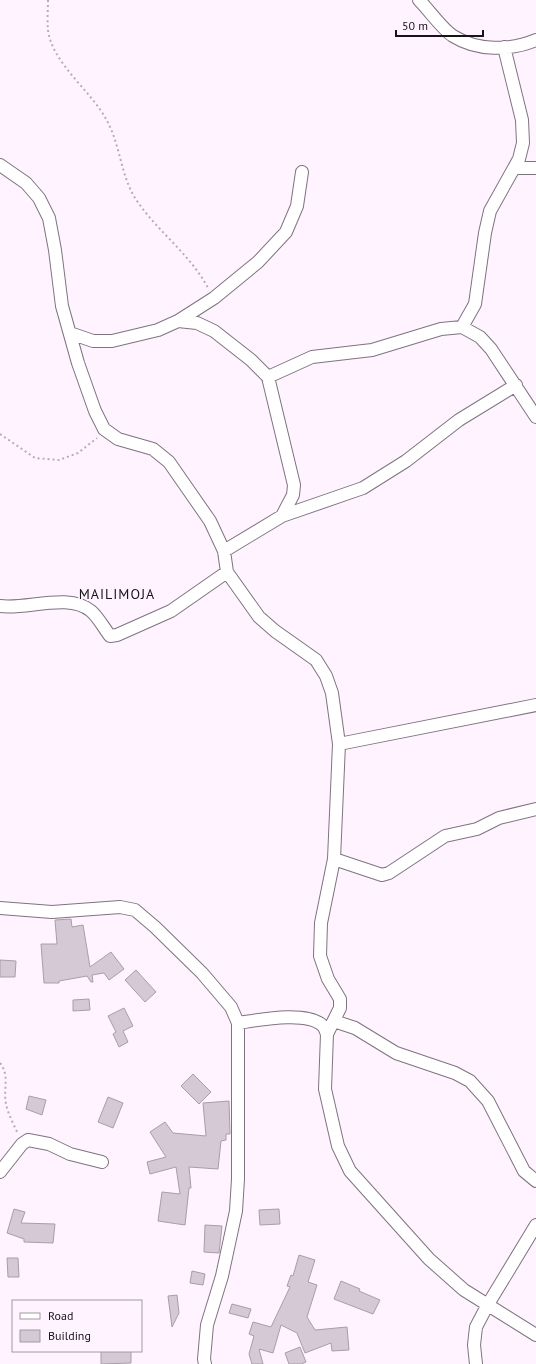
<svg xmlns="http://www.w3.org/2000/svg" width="536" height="1364" viewBox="0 0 536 1364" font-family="'PT Sans',sans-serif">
<rect width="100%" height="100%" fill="#fff3ff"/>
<path fill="#d4c9d5" stroke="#a89da8" d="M 71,919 L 72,927 L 83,925 L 90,967 L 111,952 L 124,969 L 109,980 L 104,973 L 92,975 L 93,982 L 91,982 L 87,976 L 59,981 L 59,983 L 44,983 L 41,944 L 57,944 L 55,920 Z
M 0,960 L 16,961 L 15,977 L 0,977 Z
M 136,970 L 156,992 L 145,1002 L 125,980 Z
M 89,999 L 90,1010 L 73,1011 L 73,1000 Z
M 124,1008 L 133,1026 L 123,1031 L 128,1042 L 119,1047 L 113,1034 L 116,1032 L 108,1016 Z
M 193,1074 L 211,1092 L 199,1104 L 181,1086 Z
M 29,1096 L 46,1100 L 42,1115 L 26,1109 Z
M 108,1097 L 123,1103 L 113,1128 L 98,1122 Z
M 229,1101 L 230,1134 L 226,1134 L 226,1140 L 221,1141 L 218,1169 L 189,1167 L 191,1188 L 189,1188 L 185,1225 L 158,1221 L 162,1192 L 180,1194 L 176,1167 L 150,1174 L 147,1162 L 166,1157 L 150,1132 L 165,1122 L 173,1133 L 206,1136 L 203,1103 Z
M 14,1209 L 25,1212 L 21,1223 L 55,1224 L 53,1243 L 24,1242 L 24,1239 L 7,1233 Z
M 279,1209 L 280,1224 L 260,1225 L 259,1210 Z
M 205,1225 L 222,1226 L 219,1253 L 204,1252 Z
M 299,1255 L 315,1260 L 308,1282 L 317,1285 L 307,1317 L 315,1330 L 347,1327 L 349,1350 L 332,1351 L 331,1343 L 305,1353 L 297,1333 L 281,1325 L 273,1353 L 259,1349 L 263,1364 L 252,1364 L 249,1354 L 254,1336 L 249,1334 L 253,1322 L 271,1327 L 290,1287 L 287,1286 L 291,1275 L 293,1276 Z
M 7,1258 L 18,1258 L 19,1277 L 8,1277 Z
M 192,1271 L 205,1274 L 203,1285 L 190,1283 Z
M 341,1281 L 360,1289 L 359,1291 L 380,1300 L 373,1314 L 334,1299 Z
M 177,1295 L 179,1313 L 172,1327 L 168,1296 Z
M 232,1304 L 251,1309 L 248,1318 L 229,1313 Z
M 300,1347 L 306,1362 L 301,1364 L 289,1364 L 285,1353 Z
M 101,1351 L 131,1351 L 131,1363 L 101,1364 Z"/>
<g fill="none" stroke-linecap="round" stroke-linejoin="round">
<g stroke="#7e747f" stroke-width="14">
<path id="minor" d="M 419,0 C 429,10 442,29 453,36 C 477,51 510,51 536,40
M 0,165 L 26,183 L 39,198 L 49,218 L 55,250 L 62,306 L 78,363 L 95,411 L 104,429 L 118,439 L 153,449 L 169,462 L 210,521 L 224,551 L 227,572 L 259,617 L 275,631 L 316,660 L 326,676 L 332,693 L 339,744 L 334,859 L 321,923 L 320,956 L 328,979 L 340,999 L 340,1008 L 327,1034
M 514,168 L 536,168
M 178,321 L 197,323 L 214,331 L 251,360 L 268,377 L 294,485 L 293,495 L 282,516 L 224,551
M 462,327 L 475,304 L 485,233 L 490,211 L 519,159 L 523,143 L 522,120 L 504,47
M 70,333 L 93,341 L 112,341 L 158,330 L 178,321 L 214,298 L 258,262 L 286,232 L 297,206 L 302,172
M 268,377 L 312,357 L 372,350 L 441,329 L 462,327 L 480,337 L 491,349 L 536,417
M 282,516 L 363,488 L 406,461 L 459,420 L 516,385
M 0,606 C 26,610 69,592 91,611 C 98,617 104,628 110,636 L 117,635 L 171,611 L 227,572
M 339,744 L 536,705
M 334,859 L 382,875 L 389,873 L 445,836 L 477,829 L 499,818 L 536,809
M 0,908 L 52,912 L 120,907 L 135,910 L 155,927 L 202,973 L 231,1007 L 238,1023 L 238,1179 L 236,1211 L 222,1276 L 207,1325 L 204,1359 L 205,1364
M 334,1021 L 355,1028 L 396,1053 L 455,1073 L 470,1081 L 488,1101 L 524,1171 L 536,1181
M 238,1023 C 258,1020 308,1010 323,1026 C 325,1028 326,1032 327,1034 L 325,1089 L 338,1146 L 350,1171 L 429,1259 L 464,1290 L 536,1335
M 0,1172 L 22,1144 L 28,1140 L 49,1144 L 70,1154 L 102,1162
M 476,1364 L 474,1345 L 476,1327 L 487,1306 L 536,1225"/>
</g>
<path stroke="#b5acb5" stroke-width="2" stroke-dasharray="2 3" stroke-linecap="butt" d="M 48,0 C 48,10 47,21 48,30 C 52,63 91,91 106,119 C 121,145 120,176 137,201 C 158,232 190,254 208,288
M 0,434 L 35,458 L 59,460 L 78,453 L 97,438
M 0,1063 C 10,1075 3,1090 6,1104 C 8,1114 14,1125 18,1134"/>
<use href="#minor" stroke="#fff" stroke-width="12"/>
</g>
<g text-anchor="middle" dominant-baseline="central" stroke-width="3.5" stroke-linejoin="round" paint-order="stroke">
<g font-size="14" letter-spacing="1" fill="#171317" stroke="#fff3ff">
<text x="117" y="594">MAILIMOJA</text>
</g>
</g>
<rect x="12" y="1300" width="130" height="52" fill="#fff3ff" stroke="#a299a2"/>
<rect x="20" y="1313" width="20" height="6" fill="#ffffff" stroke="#a299a2"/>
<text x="48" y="1320" font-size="12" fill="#171317">Road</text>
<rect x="20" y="1330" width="20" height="12" fill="#d4c9d5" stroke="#a299a2"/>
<text x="48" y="1340" font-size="12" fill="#171317">Building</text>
<path d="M396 30v6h87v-6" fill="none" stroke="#171317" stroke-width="2"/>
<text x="402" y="30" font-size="12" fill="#171317" stroke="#fff3ff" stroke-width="3" paint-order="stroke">50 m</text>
</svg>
